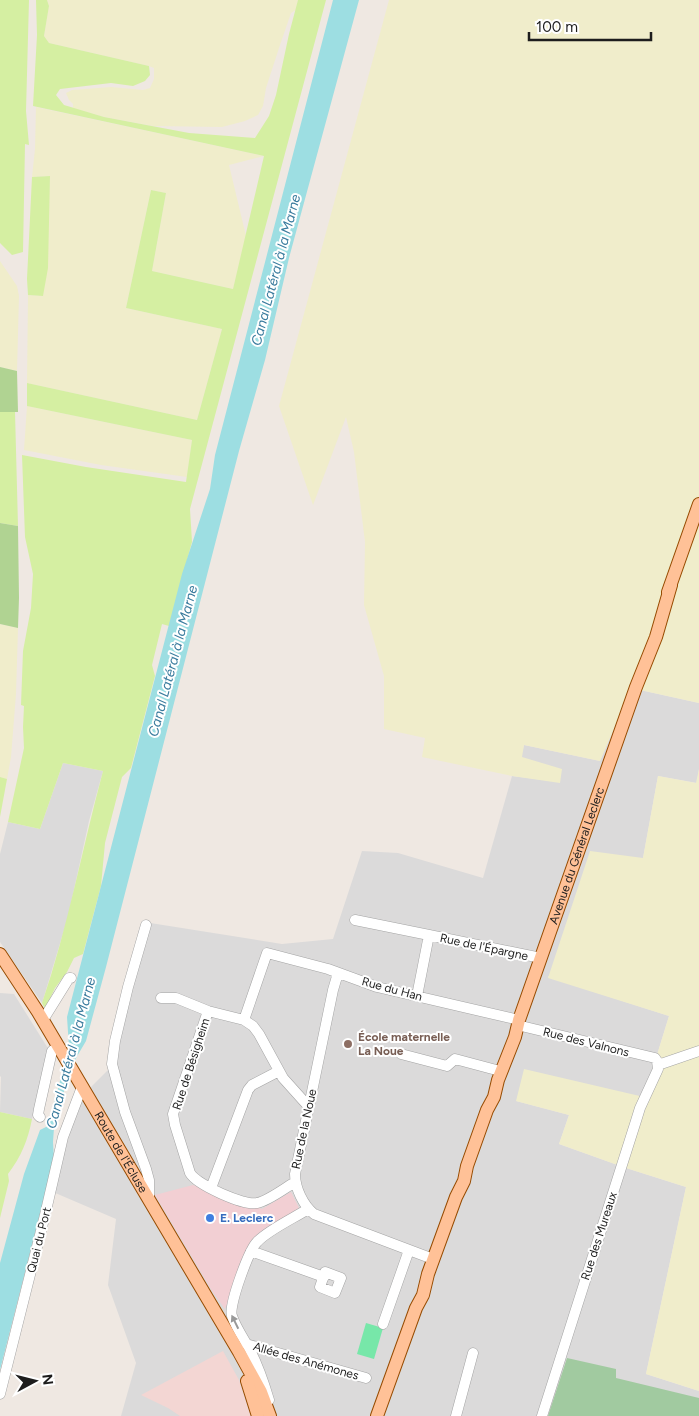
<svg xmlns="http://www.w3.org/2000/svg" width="699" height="1416" viewBox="0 0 699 1416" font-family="Figtree,sans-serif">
<rect width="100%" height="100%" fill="#efe8e2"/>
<path fill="#dbdada" d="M 631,688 L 699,703 L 699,769 L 697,783 L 658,776 L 643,858 L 548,977 L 669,1016 L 644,1097 L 516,1101 L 569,1115 L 559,1144 L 626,1168 L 686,1187 L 646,1374 L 699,1391 L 699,1416 L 121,1416 L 136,1363 L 108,1285 L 116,1219 L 53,1192 L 80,1098 L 109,1069 L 144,922 L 282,944 L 333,939 L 362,851 L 398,853 L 483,878 L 512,776 L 560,782 L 521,757 L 524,745 L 600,761 Z
M 63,763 L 103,771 L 89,821 L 68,917 L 42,1003 L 0,942 L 0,854 L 8,822 L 40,829 Z
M 0,993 L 14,994 L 49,1050 L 32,1119 L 0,1112 L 1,1077 L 0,1076 Z"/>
<path fill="#f2cfd3" d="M 193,1185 L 262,1209 L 291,1192 L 299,1208 L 253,1238 L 225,1309 L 212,1291 L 155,1195 Z"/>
<path fill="#f3d6d3" d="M 223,1351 L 239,1380 L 251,1416 L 180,1416 L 168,1408 L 141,1395 Z"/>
<path fill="#f0edcb" d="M 47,0 L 298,0 L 296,10 L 291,13 L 279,48 L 266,88 L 263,106 L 258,115 L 245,121 L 222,127 L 153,126 L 104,117 L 73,108 L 73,104 L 69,100 L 66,93 L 72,90 L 111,87 L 143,90 L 150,88 L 154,79 L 154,68 L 149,66 L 49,43 L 44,36 L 49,6 Z
M 389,0 L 699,0 L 699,703 L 631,688 L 600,761 L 524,745 L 522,757 L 562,769 L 560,783 L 512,776 L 422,757 L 425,738 L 384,729 L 384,676 L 364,605 L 365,542 L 354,452 L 346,417 L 313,505 L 279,406 Z
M 36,107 L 264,156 L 229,165 L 246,236 L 233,289 L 152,271 L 166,193 L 151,190 L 126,308 L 222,329 L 197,420 L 27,383 L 28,295 L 43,296 L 50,176 L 32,177 L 35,149 Z
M 0,261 L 17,286 L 19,296 L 17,371 L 0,367 Z
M 27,406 L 192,440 L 187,477 L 101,465 L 24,450 Z
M 0,624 L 18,628 L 16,694 L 11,757 L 7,779 L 0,777 Z
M 699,769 L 699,1391 L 646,1374 L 686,1187 L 626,1168 L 559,1144 L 569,1115 L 516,1101 L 524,1069 L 644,1097 L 669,1016 L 548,978 L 590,851 L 643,858 L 658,776 L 696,783 Z"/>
<path fill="#d5efa2" d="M 0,0 L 29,0 L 26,111 L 29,145 L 25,144 L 23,252 L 12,255 L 0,243 Z
M 36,0 L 47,0 L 49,6 L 44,36 L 49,43 L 149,66 L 150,75 L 145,81 L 133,86 L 111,83 L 60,89 L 56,95 L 64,105 L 104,117 L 189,133 L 255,138 L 269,116 L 276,95 L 289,34 L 298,0 L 326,0 L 190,509 L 192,542 L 169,626 L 162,624 L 152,665 L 155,676 L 131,768 L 122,777 L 105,843 L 101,886 L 83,954 L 74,958 L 67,972 L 55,988 L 45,1009 L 42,1003 C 68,927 82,849 103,771 L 63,763 L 40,829 L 8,822 L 24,748 L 23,727 L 24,706 L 21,705 L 23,651 L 31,608 L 33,574 L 25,537 L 22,455 L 86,467 L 186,482 L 192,440 L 27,406 L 27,383 L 197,420 L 222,329 L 126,308 L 151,190 L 166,193 L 152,271 L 233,289 L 264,156 L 33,106 L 37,35 Z
M 50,176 L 48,268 L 43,296 L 28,295 L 27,279 L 32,177 Z
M 0,412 L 15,412 L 18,526 L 0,523 Z
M 0,777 L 7,779 L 0,817 Z
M 0,1112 L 32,1119 C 28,1140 21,1157 8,1174 L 9,1181 L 0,1218 Z"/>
<path fill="#b0d392" d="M 0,367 L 17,371 L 18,412 L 0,412 Z
M 0,523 L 18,526 L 19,598 L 18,628 L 0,624 Z"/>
<path fill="#a1caa0" d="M 567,1358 L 616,1369 L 616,1378 L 699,1398 L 699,1416 L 548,1416 Z"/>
<path fill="#77e7a9" d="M 366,1323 L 383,1328 L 374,1359 L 357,1354 Z"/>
<path fill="#9ddee2" d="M 333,0 L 359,0 L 289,258 L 265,360 L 239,451 L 106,967 L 86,1041 L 76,1058 L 68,1077 L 54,1128 L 53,1142 L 54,1159 L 0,1370 L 0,1263 L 24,1174 L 40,1130 L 48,1126 L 69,1047 L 67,1017 L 182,574 L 210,489 L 215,455 Z"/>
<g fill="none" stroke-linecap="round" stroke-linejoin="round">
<g stroke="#a4a4a4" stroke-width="11">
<path id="minor" d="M 355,920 L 429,935
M 146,925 L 128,987 L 115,1041 L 112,1064 L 125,1112 L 146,1169 L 149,1180 L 149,1200
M 338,973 L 333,990 L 295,1174 C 295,1188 303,1205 314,1214 L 433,1259
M 417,996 L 429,935 L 541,958
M 161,998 L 176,998 L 208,1011
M 43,1020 L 69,978 L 71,978
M 244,1020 L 267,953 L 328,969 L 377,987 L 519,1020
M 517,1025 L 655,1058 L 657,1061 L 658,1069 L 640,1108 L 635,1124 L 542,1416
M 401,1054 L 447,1066 L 455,1059 L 500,1071
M 658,1065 L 699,1051
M 40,1117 L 38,1115 L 39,1109 L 52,1051 L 58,1046
M 295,1182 C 285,1188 268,1201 257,1203 C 244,1206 197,1185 190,1173 L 175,1125 L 173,1114 L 208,1011 L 244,1020 L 253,1026 L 259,1034 L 283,1078 L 309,1107
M 211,1188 L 248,1090 L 252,1085 L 279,1071
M 251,1251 L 324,1277
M 325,1272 L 341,1278 L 335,1293 L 320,1287 Z
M 383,1324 L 409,1250
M 246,1344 L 366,1378
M 0,1394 L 45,1215 L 63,1137 L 82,1087
M 269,1400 C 264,1383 258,1366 250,1350 C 244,1339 236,1328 232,1316 C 228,1306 249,1250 257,1242 C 268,1230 294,1218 308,1209
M 456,1416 L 473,1353"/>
</g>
<g stroke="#964b00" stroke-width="14">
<g id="major">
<path d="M 668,592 L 699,504"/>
<path id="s1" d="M 0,954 L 38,1012 L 239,1352 L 261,1392 L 270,1416"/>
<path d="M 247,1381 L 258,1416"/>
<path id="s2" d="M 377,1416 L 416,1308 L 423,1295 L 428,1274 L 456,1197 L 464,1181 L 467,1166 L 487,1110 L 494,1097 L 498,1080 L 515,1037 L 519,1020 L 636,687 L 656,637 L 671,585"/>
</g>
</g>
<use href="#minor" stroke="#fff" stroke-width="10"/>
<use href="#major" stroke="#ffc197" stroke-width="12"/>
</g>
<defs><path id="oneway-solid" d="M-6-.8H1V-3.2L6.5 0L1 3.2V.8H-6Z" transform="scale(1.25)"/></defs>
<use fill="#999" href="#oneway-solid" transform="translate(235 1322) rotate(-116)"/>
<circle fill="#8d6e63" stroke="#fff" stroke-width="2" cx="348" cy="1044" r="5"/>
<circle fill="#3f7fe0" stroke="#fff" stroke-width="2" cx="210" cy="1218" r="5"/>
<g text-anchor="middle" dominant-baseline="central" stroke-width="4" stroke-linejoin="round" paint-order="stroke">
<g font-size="12" fill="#1d1d1d" stroke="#fff">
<text stroke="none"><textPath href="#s2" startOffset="596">Avenue du Général Leclerc</textPath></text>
<text transform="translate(484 947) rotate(12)">Rue de l'Épargne</text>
<text transform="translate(392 989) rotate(15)">Rue du Han</text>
<text transform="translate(586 1042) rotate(14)">Rue des Valnons</text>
<text transform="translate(191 1064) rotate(-72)">Rue de Bésigheim</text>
<text transform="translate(304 1129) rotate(-78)">Rue de la Noue</text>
<text stroke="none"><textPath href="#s1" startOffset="232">Route de l'Écluse</textPath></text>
<text transform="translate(599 1236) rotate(-72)">Rue des Mureaux</text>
<text transform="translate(39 1240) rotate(-76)">Quai du Port</text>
<text transform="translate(306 1361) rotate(16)">Allée des Anémones</text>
</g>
<g font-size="12" font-weight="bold" fill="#785e54" stroke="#fff" text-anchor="start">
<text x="358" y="1037">École maternelle<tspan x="358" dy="14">La Noue</tspan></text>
</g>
<g font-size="12" font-weight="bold" fill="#366cbe" stroke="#fff" text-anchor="start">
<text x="220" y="1218">E. Leclerc</text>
</g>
<g font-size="14" font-style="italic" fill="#397b9d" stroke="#fff">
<text transform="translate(276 270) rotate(-75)">Canal Latéral à la Marne</text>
<text transform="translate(173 661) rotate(-75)">Canal Latéral à la Marne</text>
<text transform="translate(71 1053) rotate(-75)">Canal Latéral à la Marne</text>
</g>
</g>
<g transform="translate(35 1381) rotate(83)" stroke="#ffffff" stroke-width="4" paint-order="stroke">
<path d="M0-4L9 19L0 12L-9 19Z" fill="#1d1d1d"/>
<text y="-8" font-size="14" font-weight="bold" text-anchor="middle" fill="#1d1d1d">N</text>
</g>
<path d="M529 32v8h122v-8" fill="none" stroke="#1d1d1d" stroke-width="2.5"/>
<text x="536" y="32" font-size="15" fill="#1d1d1d" stroke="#ffffff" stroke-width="4" paint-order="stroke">100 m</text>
</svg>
